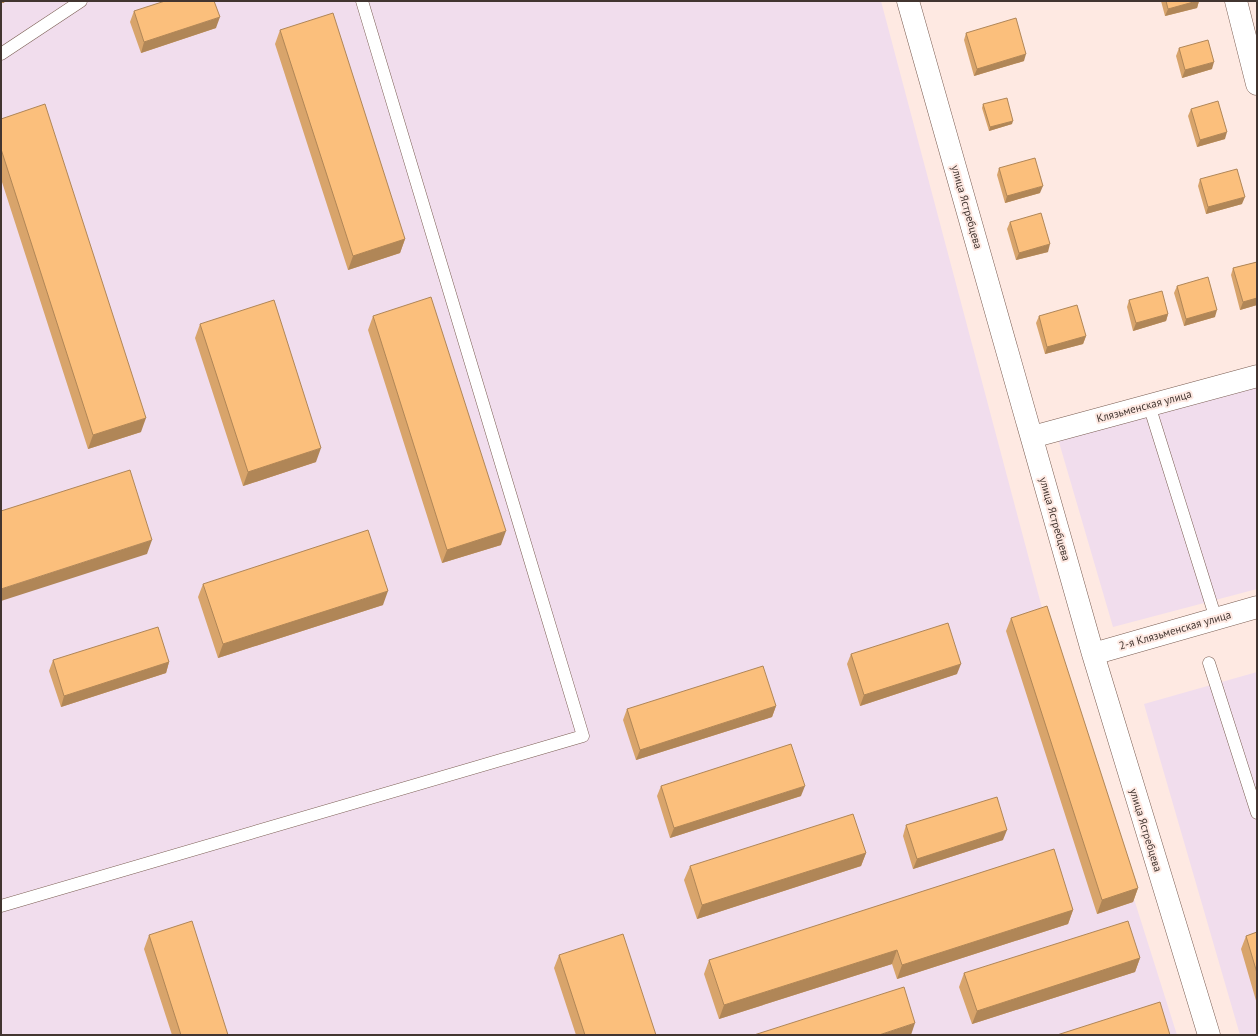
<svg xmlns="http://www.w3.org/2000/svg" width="1258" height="1036" viewBox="0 0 1258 1036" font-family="'PT Sans',sans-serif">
<rect width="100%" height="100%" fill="#fee9e2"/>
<path fill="#f1dded" d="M 1,1 L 881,1 L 1042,608 L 1177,1035 L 1,1035 Z
M 1257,376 L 1257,589 L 1113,627 L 1056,432 Z
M 1257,672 L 1257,1035 L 1240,1035 L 1144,704 Z"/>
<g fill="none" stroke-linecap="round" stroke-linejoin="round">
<g stroke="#7a5d52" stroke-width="13">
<path id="service" d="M 1,54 L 81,1
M 1149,405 L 1216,619
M 1209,663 L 1257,813
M 1,906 L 583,736 L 362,1"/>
</g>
<g stroke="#7a5d52" stroke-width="23">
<path id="minor" d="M 908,1 L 1093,654 L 1209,1035
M 1236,1 L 1257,84
M 1032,437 L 1257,376
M 1093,654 L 1257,607"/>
</g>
<use href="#service" stroke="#fff" stroke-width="12"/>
<use href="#minor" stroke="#fff" stroke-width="22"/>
</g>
<path fill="#d8a46b" d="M 1161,1 L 1199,1 L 1197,8 L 1165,16 Z
M 134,11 L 216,28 L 141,53 L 130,22 Z
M 280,30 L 405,239 L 400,253 L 348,270 L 275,44 Z
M 966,33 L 1024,61 L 974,76 L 964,40 Z
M 1179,48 L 1212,69 L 1182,78 L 1176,56 Z
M 983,104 L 1012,124 L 989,131 L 982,108 Z
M 1191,109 L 1225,139 L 1197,147 L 1188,116 Z
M 1,119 L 141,432 L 88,449 L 1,179 Z
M 999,168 L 1040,193 L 1005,203 L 997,175 Z
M 1200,179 L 1242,204 L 1206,214 L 1198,186 Z
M 1010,222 L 1048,252 L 1016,260 L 1007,229 Z
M 1257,262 L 1257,305 L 1240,310 L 1231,275 L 1233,268 Z
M 1177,286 L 1215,317 L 1184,326 L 1174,293 Z
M 1129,300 L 1168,314 L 1166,321 L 1133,331 L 1127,307 Z
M 373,316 L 501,545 L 442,563 L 368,330 Z
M 1039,316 L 1086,336 L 1083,344 L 1045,354 L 1036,323 Z
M 200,324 L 316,462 L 243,486 L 195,338 Z
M 203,584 L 383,605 L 218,658 L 198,597 Z
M 1011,618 L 1138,888 L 1133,902 L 1097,914 L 1006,631 Z
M 851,654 L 957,674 L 860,706 L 847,664 Z
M 53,660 L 169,662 L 166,673 L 61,707 L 49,671 Z
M 776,706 L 772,717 L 636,760 L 623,720 L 627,709 Z
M 661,786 L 801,796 L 670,838 L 657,796 Z
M 906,825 L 1003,840 L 913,869 L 903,836 Z
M 866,853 L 861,866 L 697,919 L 684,880 L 690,866 Z
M 1073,910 L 1068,924 L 897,979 L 892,964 L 719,1019 L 704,974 L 709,960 Z
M 1257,932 L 1257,1004 L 1241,949 L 1246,936 Z
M 149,935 L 228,1035 L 172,1035 L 144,949 Z
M 559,955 L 656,1035 L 576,1035 L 554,968 Z
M 1140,958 L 1135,972 L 972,1024 L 959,987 L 964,973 Z"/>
<path fill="#b08657" d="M 1,1 L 5,1 L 4,3 L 1,3 Z
M 1197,1 L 1199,1 L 1197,8 L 1165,16 L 1168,9 Z
M 220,17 L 216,28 L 141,53 L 144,42 Z
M 1026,54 L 1024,61 L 974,76 L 977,69 Z
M 1214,62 L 1212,69 L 1182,78 L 1185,70 Z
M 1013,121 L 1012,124 L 989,131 L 990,127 Z
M 1227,132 L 1225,139 L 1197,147 L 1200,140 Z
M 1043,186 L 1040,193 L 1005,203 L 1007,196 Z
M 1245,197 L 1242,204 L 1206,214 L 1208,207 Z
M 405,239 L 400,253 L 348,270 L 353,256 Z
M 1050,244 L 1048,252 L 1016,260 L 1019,253 Z
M 1257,298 L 1257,305 L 1240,310 L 1243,302 Z
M 1217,310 L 1215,317 L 1184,326 L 1186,319 Z
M 1168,314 L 1166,321 L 1133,331 L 1136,323 Z
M 1086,336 L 1083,344 L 1045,354 L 1047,347 Z
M 146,418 L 141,432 L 88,449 L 93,435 Z
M 321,448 L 316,462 L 243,486 L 248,472 Z
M 506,531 L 501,545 L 442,563 L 447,550 Z
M 152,540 L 147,554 L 1,601 L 1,589 Z
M 388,591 L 383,605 L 218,658 L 223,644 Z
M 169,662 L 166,673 L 61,707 L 64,696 Z
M 961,664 L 957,674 L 860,706 L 864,695 Z
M 776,706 L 772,717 L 636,760 L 640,750 Z
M 805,786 L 801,796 L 670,838 L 674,828 Z
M 1007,830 L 1003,840 L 913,869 L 917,859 Z
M 866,853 L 861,866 L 697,919 L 702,905 Z
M 1138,888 L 1133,902 L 1097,914 L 1102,900 Z
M 1073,910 L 1068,924 L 897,979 L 902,965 Z
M 897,950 L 892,964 L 719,1019 L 724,1005 Z
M 1140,958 L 1135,972 L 972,1024 L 977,1011 Z
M 915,1023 L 911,1035 L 879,1035 Z"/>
<path fill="#fbbf7c" stroke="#b08657" d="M 165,1 L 214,1 L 220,17 L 144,42 L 134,11 Z
M 1166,1 L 1197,1 L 1168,9 Z
M 333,13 L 405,239 L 353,256 L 280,30 Z
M 1016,18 L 1026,54 L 977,69 L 966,33 Z
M 1208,40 L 1214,62 L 1185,70 L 1179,48 Z
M 1007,98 L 1013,121 L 990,127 L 983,104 Z
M 1218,101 L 1227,132 L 1200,140 L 1191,109 Z
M 45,104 L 146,418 L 93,435 L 1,149 L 1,119 Z
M 1035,158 L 1043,186 L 1007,196 L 999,168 Z
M 1237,169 L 1245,197 L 1208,207 L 1200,179 Z
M 1041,213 L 1050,244 L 1019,253 L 1010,222 Z
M 1257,262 L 1257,298 L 1243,302 L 1233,268 Z
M 1208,277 L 1217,310 L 1186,319 L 1177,286 Z
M 1162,291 L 1168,314 L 1136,323 L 1129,300 Z
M 431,297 L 506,531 L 447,550 L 373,316 Z
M 274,300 L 321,448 L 248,472 L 200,324 Z
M 1077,305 L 1086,336 L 1047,347 L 1039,316 Z
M 130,470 L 152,540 L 1,589 L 1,511 Z
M 368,530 L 388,591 L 223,644 L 203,584 Z
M 1047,606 L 1138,888 L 1102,900 L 1011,618 Z
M 948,623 L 961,664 L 864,695 L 851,654 Z
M 158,627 L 169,662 L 64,696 L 53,660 Z
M 763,666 L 776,706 L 640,750 L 627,709 Z
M 791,744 L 805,786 L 674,828 L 661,786 Z
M 997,797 L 1007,830 L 917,859 L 906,825 Z
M 853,814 L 866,853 L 702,905 L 690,866 Z
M 1054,849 L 1073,910 L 902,965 L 897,950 L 724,1005 L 709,960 Z
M 192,921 L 228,1035 L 181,1035 L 149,935 Z
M 1128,921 L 1140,958 L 977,1011 L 964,973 Z
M 1257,932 L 1257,973 L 1246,936 Z
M 623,934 L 656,1035 L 585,1035 L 559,955 Z
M 904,987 L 915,1023 L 879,1035 L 754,1035 Z
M 1160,1002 L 1170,1035 L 1057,1035 Z"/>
<g text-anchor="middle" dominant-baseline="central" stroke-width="4" stroke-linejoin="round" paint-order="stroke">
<g font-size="11" fill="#423530" stroke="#fee9e2">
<text transform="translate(967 207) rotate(74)">улица Ястребцева</text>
<text transform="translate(1144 406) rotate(-15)">Клязьменская улица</text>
<text transform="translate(1055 519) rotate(74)">улица Ястребцева</text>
<text transform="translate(1175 630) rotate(-16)">2-я Клязьменская улица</text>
<text transform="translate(1146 830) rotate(73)">улица Ястребцева</text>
</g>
</g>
<rect width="1258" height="1036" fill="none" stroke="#423530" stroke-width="4"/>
</svg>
